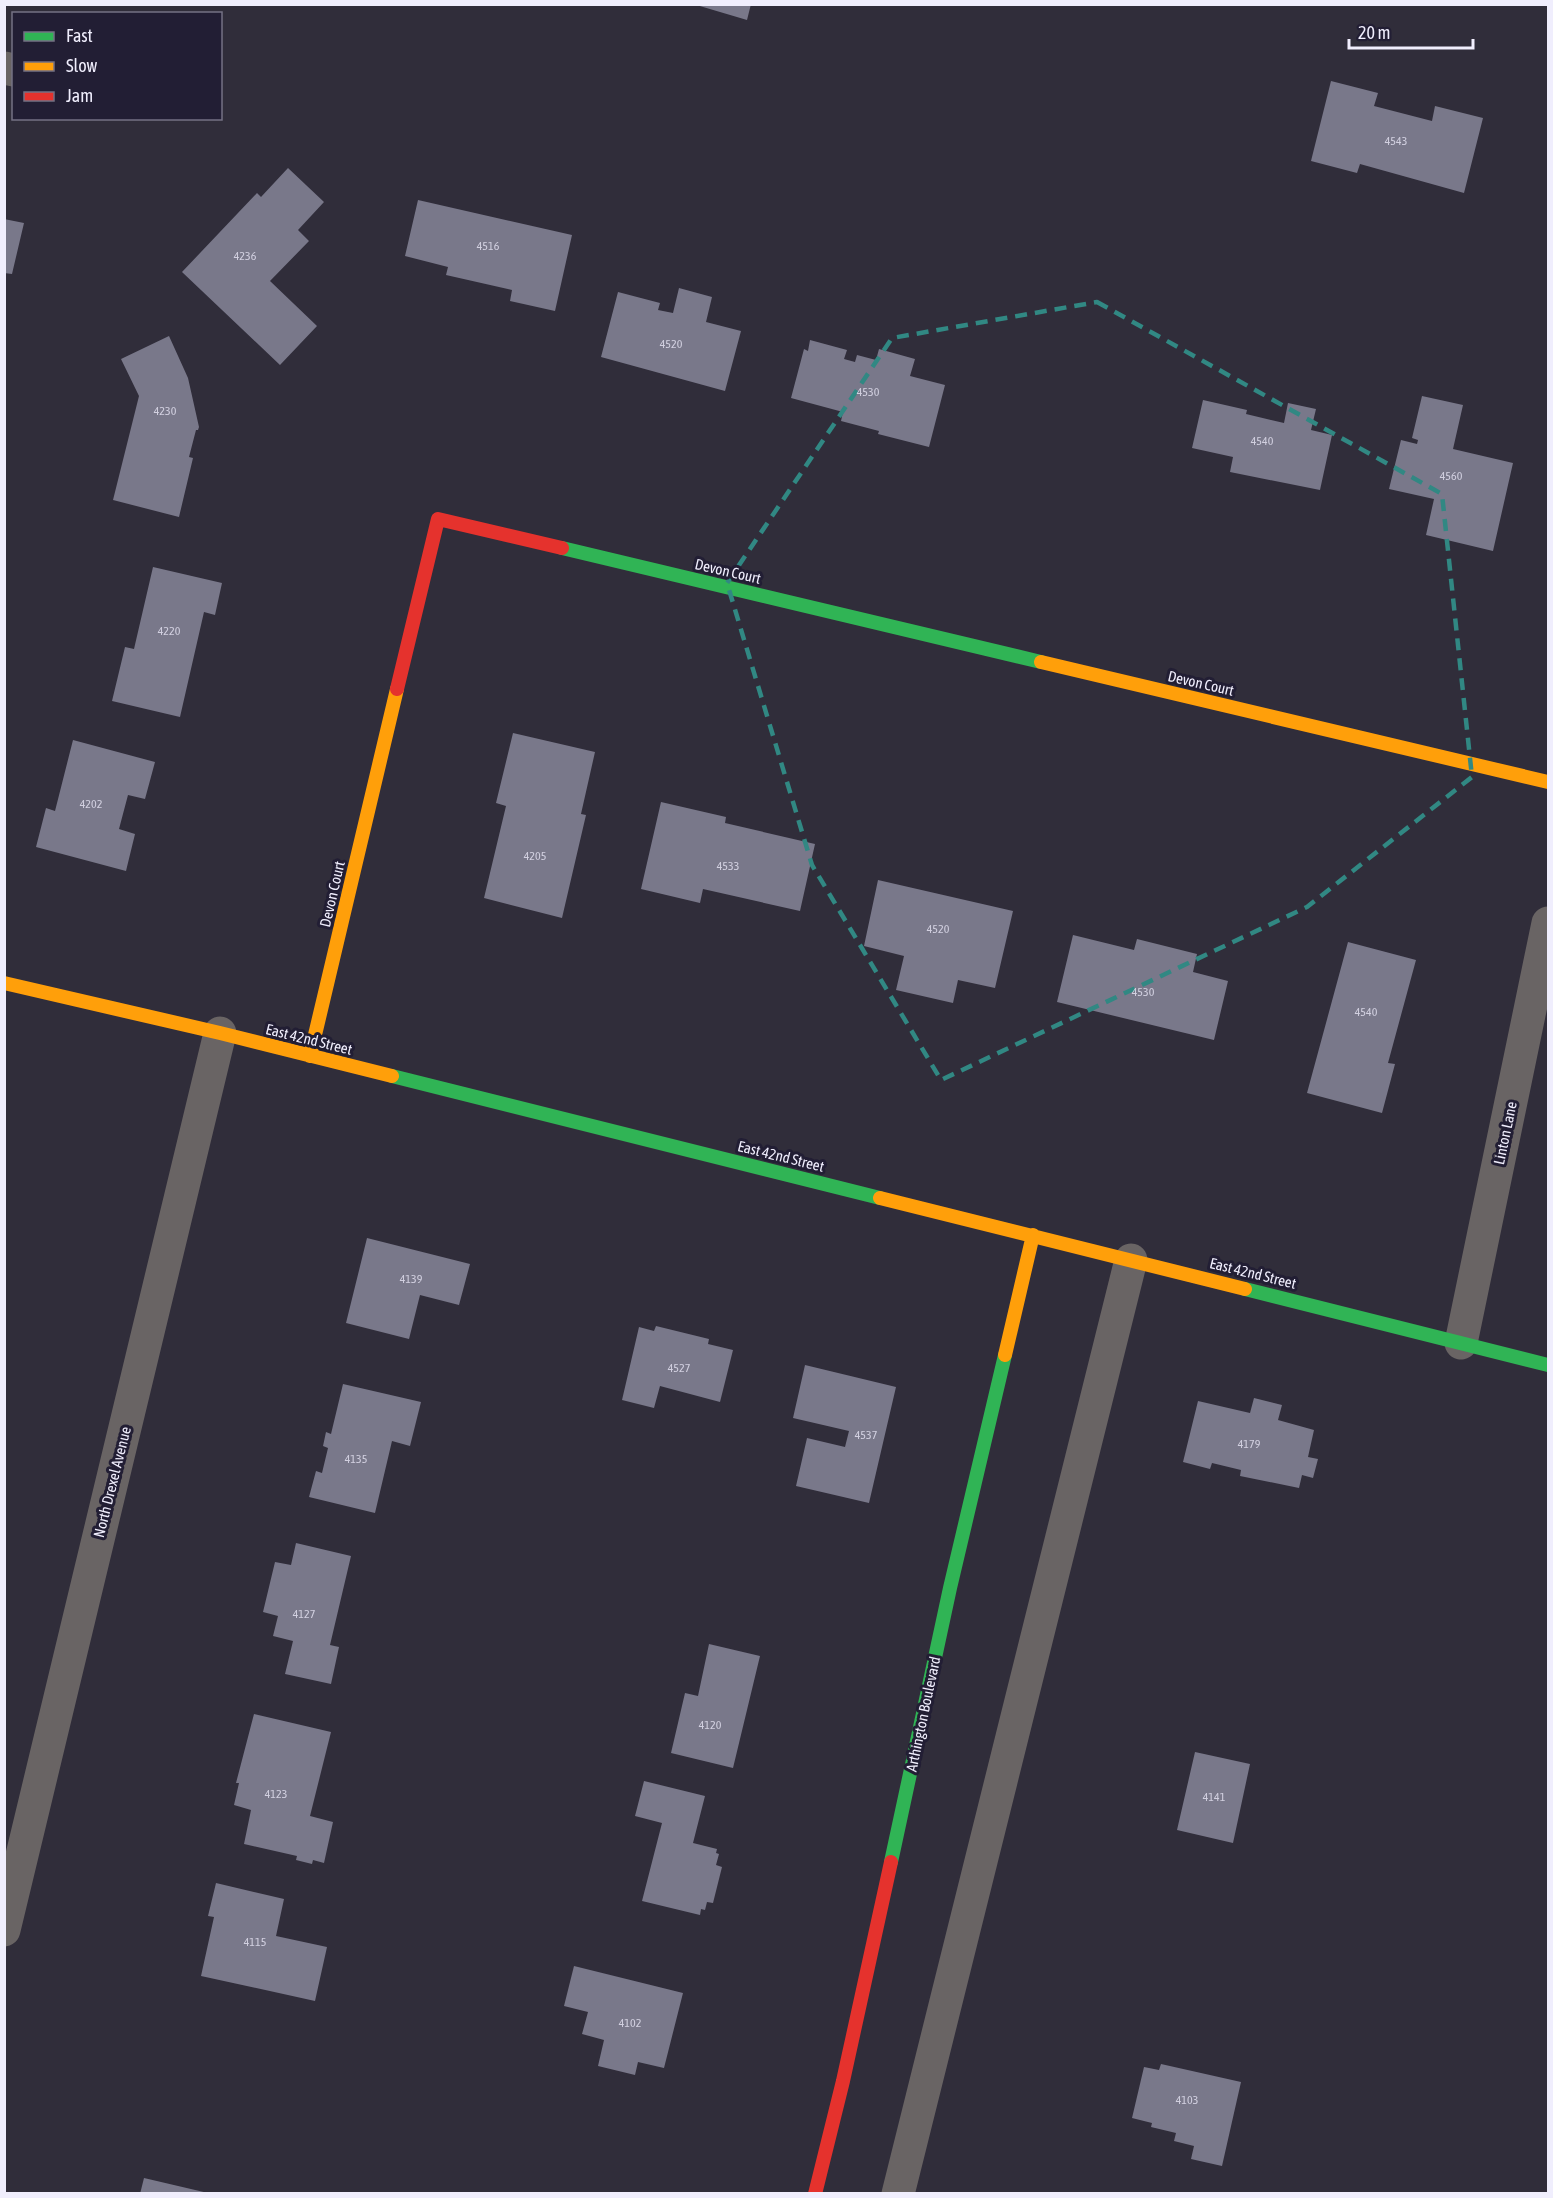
<svg xmlns="http://www.w3.org/2000/svg" width="1553" height="2198" viewBox="0 0 1553 2198" font-family="'Asap Condensed',sans-serif">
<rect width="100%" height="100%" fill="#302d3a"/>
<path fill="#79788a" d="M 693,4 L 751,4 L 747,20 Z
M 1331,81 L 1378,93 L 1374,106 L 1432,121 L 1435,106 L 1483,118 L 1464,193 L 1360,164 L 1357,173 L 1311,161 Z
M 288,168 L 324,202 L 298,230 L 309,241 L 270,281 L 317,326 L 280,365 L 182,272 L 257,193 L 261,197 Z
M 418,200 L 572,235 L 555,311 L 510,301 L 512,290 L 446,275 L 448,267 L 405,256 Z
M 4,219 L 24,223 L 12,274 L 4,273 Z
M 679,288 L 712,297 L 706,322 L 741,331 L 725,391 L 601,357 L 618,292 L 660,303 L 658,310 L 673,313 Z
M 169,336 L 188,378 L 199,427 L 198,430 L 196,430 L 189,457 L 193,458 L 179,517 L 113,500 L 139,396 L 121,359 Z
M 810,340 L 847,350 L 844,359 L 855,362 L 857,355 L 876,360 L 879,349 L 915,359 L 910,376 L 945,385 L 929,447 L 878,434 L 879,431 L 841,421 L 843,412 L 791,398 L 804,349 L 808,351 Z
M 1422,396 L 1463,405 L 1453,449 L 1513,463 L 1493,551 L 1426,535 L 1434,499 L 1389,489 L 1401,440 L 1417,444 L 1418,440 L 1412,438 Z
M 1203,400 L 1247,410 L 1246,414 L 1284,423 L 1288,403 L 1316,409 L 1311,430 L 1332,435 L 1320,490 L 1230,472 L 1233,457 L 1192,448 Z
M 153,567 L 222,583 L 215,615 L 204,612 L 180,717 L 112,701 L 125,647 L 134,649 Z
M 513,733 L 595,752 L 581,814 L 586,815 L 562,918 L 484,898 L 506,806 L 496,803 Z
M 73,740 L 155,762 L 145,799 L 128,795 L 119,829 L 135,834 L 126,871 L 36,847 L 46,808 L 55,811 Z
M 661,802 L 726,817 L 725,823 L 815,844 L 800,911 L 703,889 L 700,903 L 641,889 Z
M 878,880 L 1013,911 L 995,988 L 958,980 L 953,1003 L 896,990 L 904,956 L 864,946 Z
M 1073,935 L 1134,950 L 1137,939 L 1197,954 L 1193,972 L 1228,981 L 1214,1040 L 1057,1002 Z
M 1348,942 L 1416,960 L 1388,1063 L 1395,1064 L 1382,1113 L 1307,1093 Z
M 367,1238 L 470,1264 L 459,1305 L 420,1295 L 409,1339 L 346,1323 Z
M 656,1326 L 709,1339 L 708,1344 L 733,1350 L 720,1402 L 660,1386 L 654,1408 L 622,1400 L 639,1327 L 654,1331 Z
M 805,1365 L 896,1387 L 869,1503 L 796,1486 L 807,1438 L 845,1447 L 849,1431 L 793,1418 Z
M 343,1384 L 421,1402 L 410,1446 L 392,1441 L 375,1513 L 309,1497 L 316,1471 L 322,1473 L 328,1448 L 323,1446 L 326,1432 L 331,1434 Z
M 1254,1398 L 1282,1405 L 1278,1420 L 1314,1430 L 1308,1457 L 1318,1459 L 1313,1478 L 1302,1475 L 1299,1488 L 1240,1476 L 1241,1470 L 1212,1463 L 1210,1469 L 1183,1462 L 1198,1401 L 1250,1413 Z
M 296,1543 L 351,1556 L 330,1645 L 339,1647 L 331,1684 L 285,1674 L 293,1641 L 273,1636 L 278,1616 L 263,1612 L 275,1562 L 291,1565 Z
M 709,1644 L 760,1656 L 733,1768 L 671,1753 L 685,1693 L 698,1696 Z
M 254,1714 L 331,1732 L 310,1816 L 333,1822 L 324,1863 L 313,1860 L 312,1864 L 296,1860 L 297,1856 L 244,1844 L 251,1810 L 234,1805 L 239,1783 L 236,1783 Z
M 1195,1752 L 1250,1764 L 1233,1843 L 1177,1830 Z
M 644,1781 L 705,1796 L 693,1843 L 717,1849 L 716,1853 L 719,1854 L 716,1865 L 722,1867 L 713,1903 L 707,1902 L 705,1910 L 701,1909 L 700,1915 L 642,1901 L 662,1823 L 635,1816 Z
M 216,1883 L 284,1899 L 276,1936 L 327,1947 L 315,2001 L 201,1976 L 214,1917 L 208,1916 Z
M 574,1966 L 683,1993 L 664,2068 L 638,2062 L 635,2075 L 598,2066 L 604,2040 L 582,2034 L 588,2012 L 564,2006 Z
M 1161,2064 L 1241,2082 L 1222,2166 L 1191,2159 L 1194,2146 L 1174,2141 L 1176,2133 L 1151,2127 L 1152,2123 L 1132,2118 L 1144,2067 L 1159,2070 Z
M 144,2178 L 208,2193 L 208,2194 L 140,2194 Z"/>
<g fill="none" stroke-linecap="round" stroke-linejoin="round">
<path stroke="#696464" stroke-width="33" d="M 4,68 L 14,70
M 1461,1343 L 1548,923
M 4,1930 L 220,1033
M 898,2194 L 1131,1260"/>
<path stroke="#30b455" stroke-width="14" d="M 562,548 L 1041,662
M 392,1076 L 880,1198
M 1245,1289 L 1548,1365
M 891,1862 L 950,1588 L 1005,1355"/>
<path stroke="#ff9f0a" stroke-width="14" d="M 1041,662 L 1548,782
M 4,983 L 220,1033 L 392,1076
M 310,1056 L 397,689
M 880,1198 L 1245,1289
M 1005,1355 L 1033,1235"/>
<path stroke="#e5322d" stroke-width="14" d="M 397,689 L 438,519 L 562,548
M 815,2194 L 843,2081 L 891,1862"/>
</g>
<path fill="none" stroke="#318883" stroke-width="4.5" stroke-dasharray="12 8" stroke-linejoin="round" d="M 1097,302 L 1442,494 L 1472,777 L 1307,907 L 941,1080 L 812,865 L 727,583 L 892,338 Z"/>
<g text-anchor="middle" dominant-baseline="central" stroke-width="6" stroke-linejoin="round" paint-order="stroke">
<g font-size="12" fill="#d2d0e0">
<text x="1396" y="141">4543</text>
<text x="488" y="246">4516</text>
<text x="245" y="256">4236</text>
<text x="671" y="344">4520</text>
<text x="868" y="392">4530</text>
<text x="165" y="411">4230</text>
<text x="1262" y="441">4540</text>
<text x="1451" y="476">4560</text>
<text x="169" y="631">4220</text>
<text x="91" y="804">4202</text>
<text x="535" y="856">4205</text>
<text x="728" y="866">4533</text>
<text x="938" y="929">4520</text>
<text x="1143" y="992">4530</text>
<text x="1366" y="1012">4540</text>
<text x="411" y="1279">4139</text>
<text x="679" y="1368">4527</text>
<text x="866" y="1435">4537</text>
<text x="1249" y="1444">4179</text>
<text x="356" y="1459">4135</text>
<text x="304" y="1614">4127</text>
<text x="710" y="1725">4120</text>
<text x="276" y="1794">4123</text>
<text x="1214" y="1797">4141</text>
<text x="255" y="1942">4115</text>
<text x="630" y="2023">4102</text>
<text x="1187" y="2100">4103</text>
</g>
<g font-size="15" fill="#f0eefd" stroke="#221e34">
<text transform="translate(728 571) rotate(13)">Devon Court</text>
<text transform="translate(1201 683) rotate(13)">Devon Court</text>
<text transform="translate(332 894) rotate(-77)">Devon Court</text>
<text transform="translate(309 1039) rotate(14)">East 42nd Street</text>
<text transform="translate(1505 1133) rotate(-78)">Linton Lane</text>
<text transform="translate(781 1156) rotate(14)">East 42nd Street</text>
<text transform="translate(1253 1273) rotate(14)">East 42nd Street</text>
<text transform="translate(112 1482) rotate(-76)">North Drexel Avenue</text>
<text transform="translate(923 1714) rotate(-78)">Arthington Boulevard</text>
</g>
</g>
<rect width="1553" height="2198" fill="none" stroke="#f0eefd" stroke-width="12"/>
<rect x="12" y="12" width="210" height="108" fill="#221e34" stroke="#747184" stroke-width="1.5"/>
<rect x="24" y="32" width="30" height="9" fill="#30b455" stroke="#747184" stroke-width="1.5"/>
<text x="66" y="42" font-size="18" fill="#f0eefd">Fast</text>
<rect x="24" y="62" width="30" height="9" fill="#ff9f0a" stroke="#747184" stroke-width="1.5"/>
<text x="66" y="72" font-size="18" fill="#f0eefd">Slow</text>
<rect x="24" y="92" width="30" height="9" fill="#e5322d" stroke="#747184" stroke-width="1.5"/>
<text x="66" y="102" font-size="18" fill="#f0eefd">Jam</text>
<path d="M1349 39v9h124v-9" fill="none" stroke="#f0eefd" stroke-width="3"/>
<text x="1358" y="39" font-size="18" fill="#f0eefd" stroke="#221e34" stroke-width="4.5" paint-order="stroke">20 m</text>
</svg>
